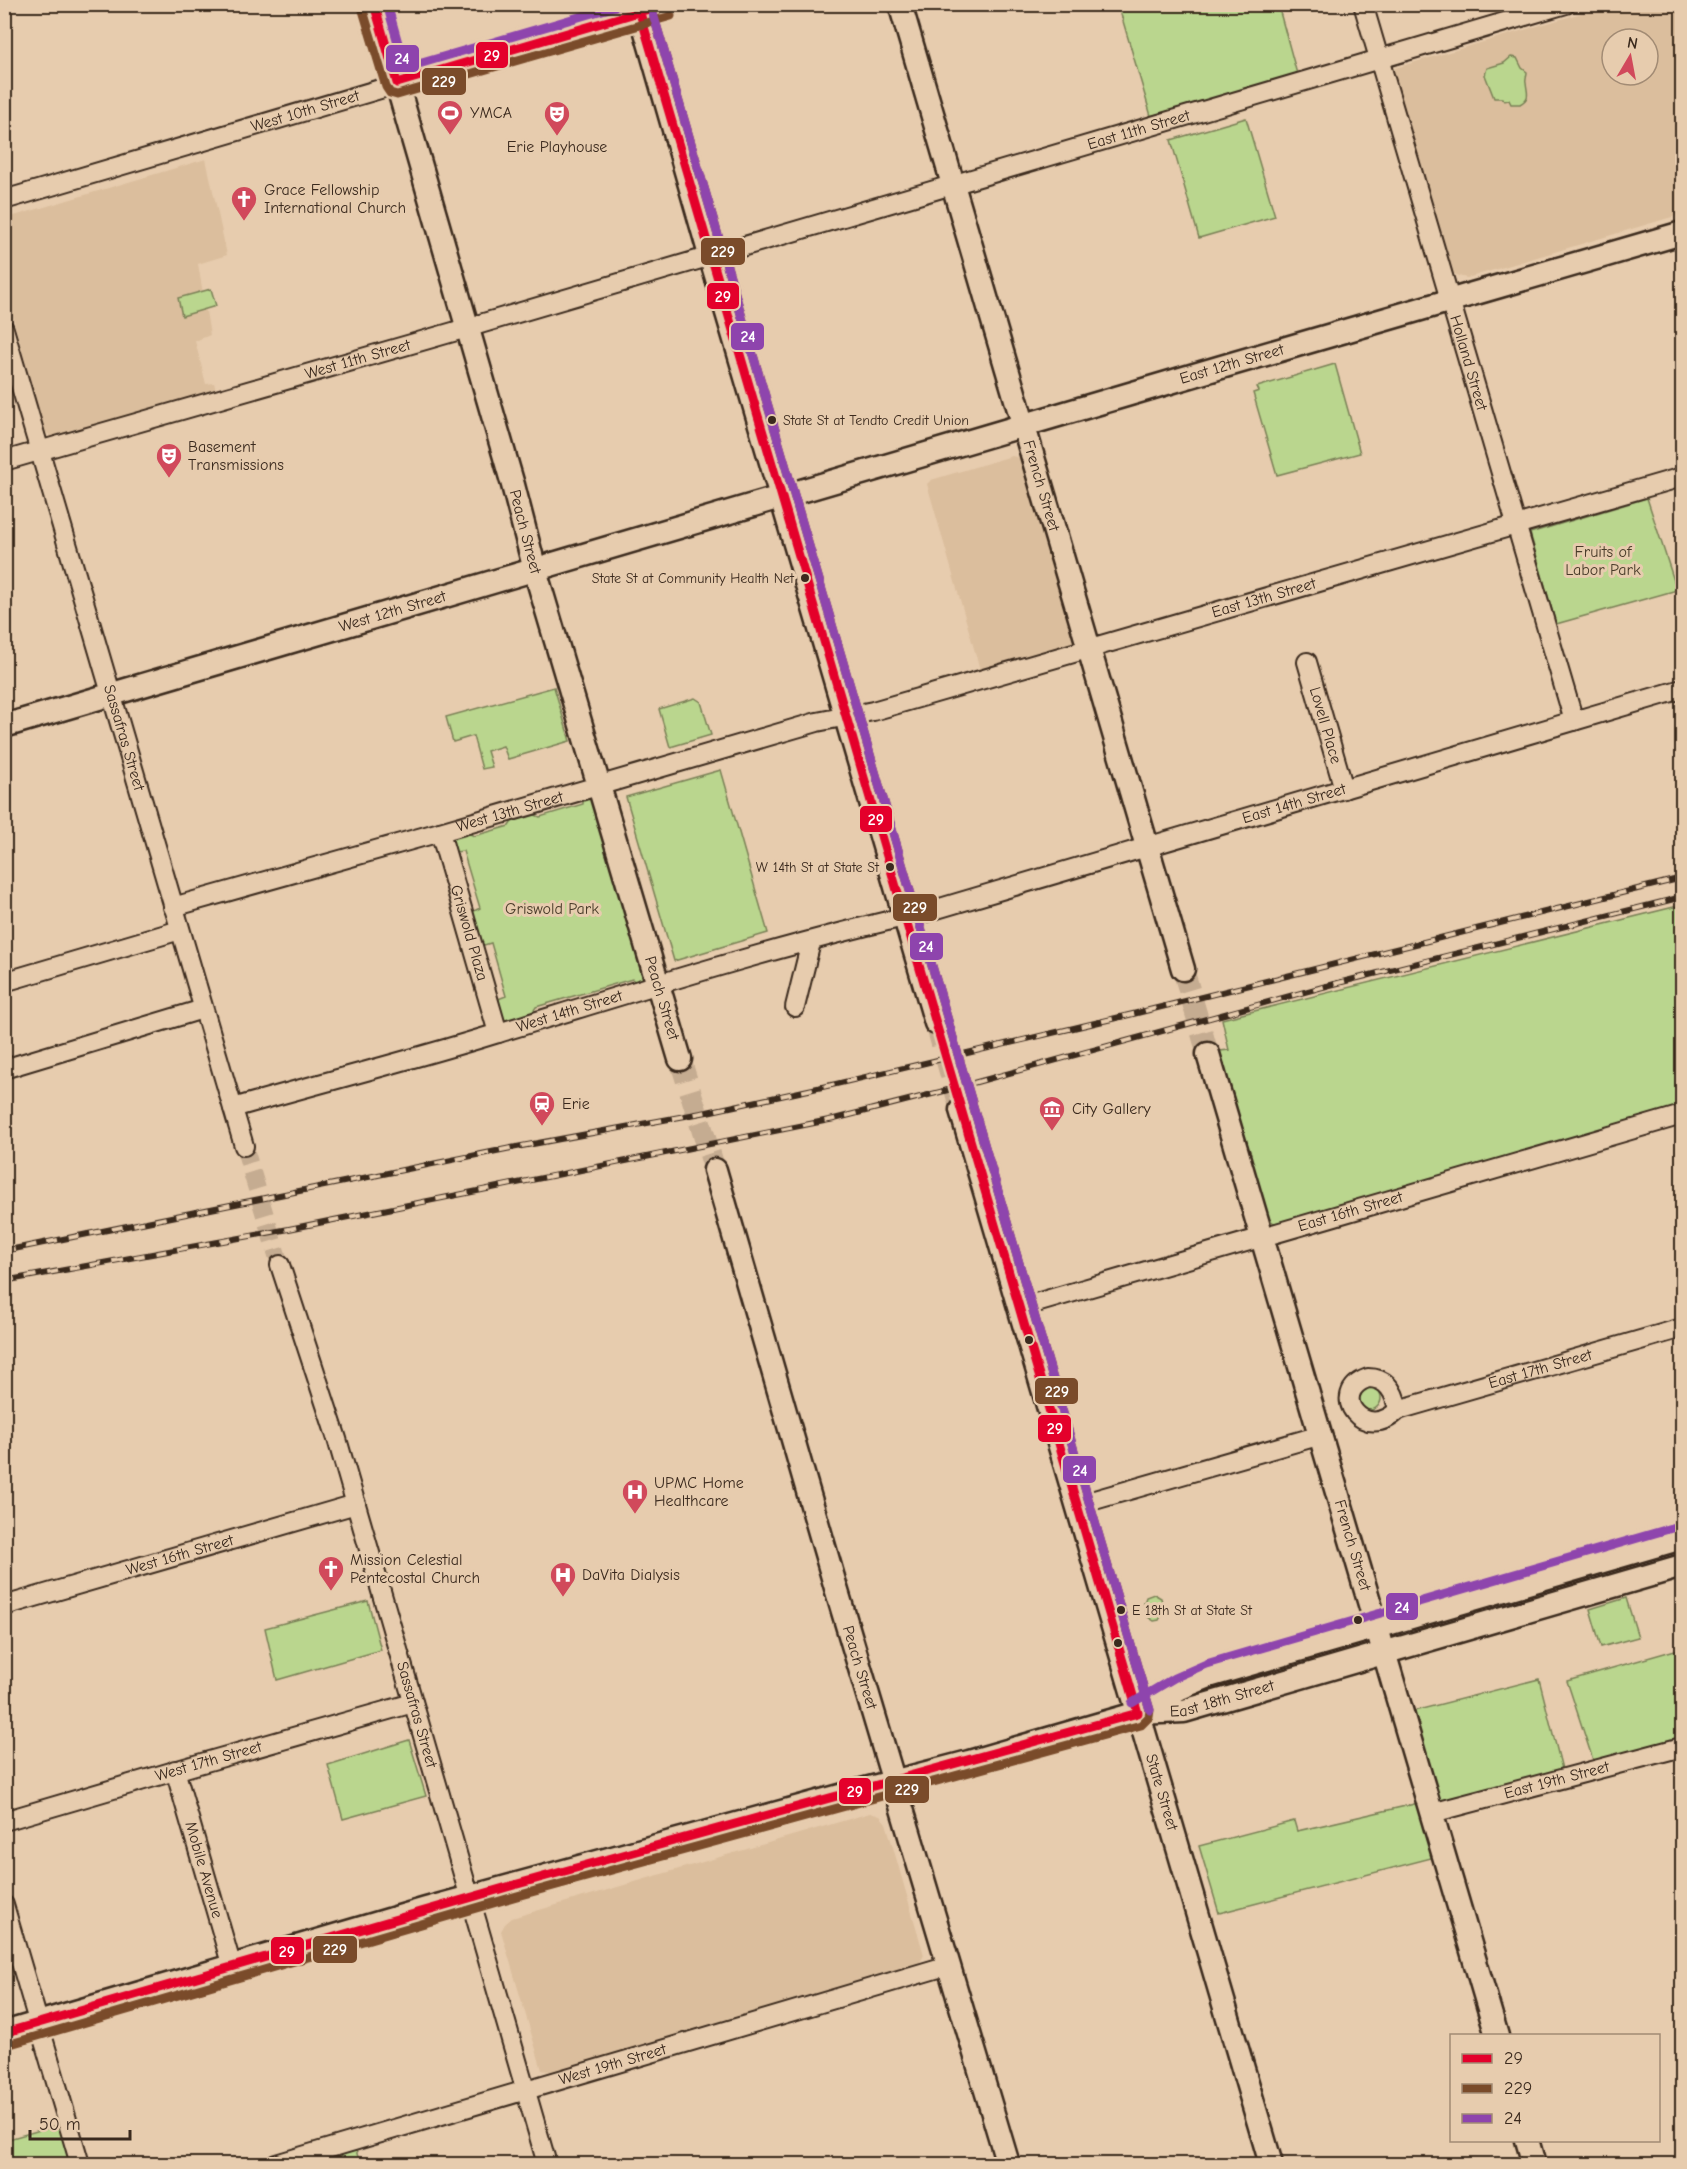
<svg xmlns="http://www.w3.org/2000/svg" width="1687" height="2169" viewBox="0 0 1687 2169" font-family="'Comic Neue',sans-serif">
<rect width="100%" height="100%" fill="#e7ccae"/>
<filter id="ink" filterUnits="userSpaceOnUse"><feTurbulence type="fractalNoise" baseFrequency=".0167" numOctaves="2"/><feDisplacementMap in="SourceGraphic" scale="12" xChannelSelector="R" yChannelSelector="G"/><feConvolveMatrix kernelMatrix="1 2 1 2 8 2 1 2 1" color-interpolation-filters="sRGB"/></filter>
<g filter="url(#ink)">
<path fill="#dbbe9d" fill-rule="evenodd" d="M 1609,5 L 1682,5 L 1682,214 L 1467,278 L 1458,276 L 1453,273 L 1394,73 L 1395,68 ZM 1612,39 L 1648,39 L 1648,75 L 1612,75 Z
M 206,159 L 227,255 L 198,264 L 210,335 L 195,341 L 206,384 L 214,383 L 216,391 L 52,438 L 44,430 L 5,289 L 4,219 Z
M 1012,456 L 1020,458 L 1024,462 L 1075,643 L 1071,646 L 981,673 L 927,484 L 931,480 Z
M 870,1813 L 880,1816 L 886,1823 L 924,1955 L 919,1964 L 552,2072 L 542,2070 L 501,1931 L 505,1924 L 512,1918 Z"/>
<path fill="#bad68e" stroke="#7a8056" stroke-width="1.5" d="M 1143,4 L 1278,5 L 1297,74 L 1151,116 L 1120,11 Z
M 1511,57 L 1517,58 L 1522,68 L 1527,72 C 1527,75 1525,79 1526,82 C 1527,94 1531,97 1520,104 L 1511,104 L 1509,100 L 1504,101 L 1502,98 L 1494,98 L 1485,75 L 1487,68 L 1504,63 Z
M 1246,118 L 1275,216 L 1199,238 L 1171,140 Z
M 211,289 L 216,306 L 182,316 L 178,298 Z
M 1335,364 L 1360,453 L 1277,475 L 1253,393 L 1259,391 L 1257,387 Z
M 1647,498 L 1677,590 L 1556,624 L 1530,533 Z
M 554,687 L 570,741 L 508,759 L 503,746 L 487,751 L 492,767 L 482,769 L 473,736 L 453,742 L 446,717 Z
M 695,698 L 701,702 L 711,735 L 670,747 L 659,709 Z
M 721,770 L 768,933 L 674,961 L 626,797 Z
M 591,796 L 645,976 L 644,979 L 636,982 L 632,979 L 536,1007 C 531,1017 514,1022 504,1020 L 497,1002 L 498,999 L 506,996 L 491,943 L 484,945 L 480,943 L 472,912 L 480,908 L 463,851 L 455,852 L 451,838 L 466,832 L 474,836 L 509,826 L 513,820 L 530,813 L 540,817 L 583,804 L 583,797 Z
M 1682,905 L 1682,1105 L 1282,1222 L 1274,1223 L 1269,1219 L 1220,1051 L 1229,1050 L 1222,1019 Z
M1357 1398a12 12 0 1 1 24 0a12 12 0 1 1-24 0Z
M 1154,1594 L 1161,1598 L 1164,1611 L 1159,1620 L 1154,1621 L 1148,1617 L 1144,1603 L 1146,1597 Z
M 1626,1598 L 1638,1637 L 1601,1647 L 1590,1609 Z
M 368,1601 L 381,1650 L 277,1680 L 265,1628 Z
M 1682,1648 L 1682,1740 L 1594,1763 L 1567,1681 Z
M 1539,1679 L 1563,1773 L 1441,1805 L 1414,1711 Z
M 409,1740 L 426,1796 L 343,1819 L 328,1765 Z
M 1419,1803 L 1435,1857 L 1219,1913 L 1199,1846 L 1294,1821 L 1297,1831 Z
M 58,2125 L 61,2126 L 73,2164 L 5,2164 L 5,2140 Z
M 356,2150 L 360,2164 L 309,2164 Z"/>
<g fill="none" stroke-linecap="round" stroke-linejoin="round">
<path stroke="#c5ac91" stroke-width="18" stroke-dasharray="18 9" stroke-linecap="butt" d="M 244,1146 L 280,1265"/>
<path stroke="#c5ac91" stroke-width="22" stroke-dasharray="22 11" stroke-linecap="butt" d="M 1183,969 L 1208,1054
M 936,1023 L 961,1110
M 680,1059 L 715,1170"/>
<g stroke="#3b2a1e" stroke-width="22">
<g id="minor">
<path id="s1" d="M 1363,4 L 1574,721"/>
<path id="s2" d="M 4,200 L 668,4"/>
<path id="s3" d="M 4,329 L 244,1146"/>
<path id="s4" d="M 4,461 L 453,332 L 1566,4"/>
<path id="s5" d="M 1307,662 L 1344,789"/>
<path id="s6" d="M 440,832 L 498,1033"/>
<path id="s7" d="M 173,907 L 440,832 L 817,722 L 873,711 L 1682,477"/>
<path d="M 4,982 L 180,930"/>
<path d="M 795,1007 L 811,942"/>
<path d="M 4,1069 L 203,1009"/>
<path id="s8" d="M 233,1108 C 320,1083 408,1061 495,1034 C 639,990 783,944 930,911 L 1682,689"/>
<path id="s9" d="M 280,1265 L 337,1439 L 547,2164"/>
<path id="s10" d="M 1019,1308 L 1682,1115"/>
<path d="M 1368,1378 C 1388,1378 1395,1393 1398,1410 C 1365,1444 1326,1393 1368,1378 Z"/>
<path id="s11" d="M 1398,1410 L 1682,1328"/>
<path d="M 1077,1505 L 1321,1435"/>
<path id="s12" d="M 4,1606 L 356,1504"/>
<path id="s13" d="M 175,1770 L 232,1967"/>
<path id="s14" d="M 1432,1813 L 1682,1747"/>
<path id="s15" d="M 4,1821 L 195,1765 L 413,1703"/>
<path d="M 4,1905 L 80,2164"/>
<path id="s16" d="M 276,2164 L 949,1965"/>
</g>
</g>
<g stroke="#3b2a1e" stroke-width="27">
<g id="major">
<path id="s17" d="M 374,4 L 513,485 L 535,570 L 680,1059"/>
<path d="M 638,4 L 710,255 L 936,1023"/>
<path id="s18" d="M 900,4 L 1183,969"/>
<path id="s19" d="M 4,726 L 1235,363 L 1682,233"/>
<path id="s20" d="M 1208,1054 L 1497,2036"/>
<path id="s21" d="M 961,1110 L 1271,2164"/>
<path id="s22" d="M 715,1170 L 836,1588 L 1008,2164"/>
<path d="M 1140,1713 L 1180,1688 L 1209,1676 L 1682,1538"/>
<path id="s23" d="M 4,2033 L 426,1909 L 869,1788 L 969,1762 L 1138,1713 L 1184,1711 L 1682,1566"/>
<path d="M 1527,2140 L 1534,2164"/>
</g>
</g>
<use href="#minor" stroke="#e7ccae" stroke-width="18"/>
<use href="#major" stroke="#e7ccae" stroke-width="22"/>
<g stroke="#3b2a1e" stroke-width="6">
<path id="rail" d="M 4,1251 L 511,1148 L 707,1112 L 836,1084 L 1133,1014 L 1682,878
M 4,1281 L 289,1229 L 834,1119 L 944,1091 L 1330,985 L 1682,897"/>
</g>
<use href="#rail" stroke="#e7ccae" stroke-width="4" stroke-dasharray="11" stroke-linecap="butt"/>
<g stroke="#e7ccae" stroke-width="14">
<path id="bus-1" d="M 374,4 L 397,83 L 666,4
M 4,2033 L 514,1885 L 1138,1713 L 640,13"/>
</g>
<g stroke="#e7ccae" stroke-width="14">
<path id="bus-2" d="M 362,7 L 386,87 L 390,93 L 397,95 L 671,16
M 7,2045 L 517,1896 L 1141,1725 L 1149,1717 L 1150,1710 L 652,10"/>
</g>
<g stroke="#e7ccae" stroke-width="14">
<path id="bus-3" d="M 387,4 L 405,68 L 623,4
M 652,10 L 1150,1710
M 1132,1703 L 1174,1678 L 1206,1664 L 1679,1526"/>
</g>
<use href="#bus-1" stroke="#e4002b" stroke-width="9"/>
<use href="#bus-2" stroke="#7a4b2a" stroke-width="9"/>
<use href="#bus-3" stroke="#8e44ad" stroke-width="9"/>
</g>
</g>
<defs>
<g id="stadium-pin" transform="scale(1.35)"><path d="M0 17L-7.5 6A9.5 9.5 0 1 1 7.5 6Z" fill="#d1495b" stroke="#e7ccae"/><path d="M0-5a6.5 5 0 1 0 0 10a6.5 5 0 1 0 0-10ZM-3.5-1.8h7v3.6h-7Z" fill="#fff"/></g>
<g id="theatre-pin" transform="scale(1.35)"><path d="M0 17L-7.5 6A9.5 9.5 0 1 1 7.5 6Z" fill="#d1495b" stroke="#e7ccae"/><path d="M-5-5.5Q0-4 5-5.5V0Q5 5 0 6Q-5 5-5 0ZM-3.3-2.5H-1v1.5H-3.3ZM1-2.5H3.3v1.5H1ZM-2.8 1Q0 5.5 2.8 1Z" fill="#fff"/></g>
<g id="church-pin" transform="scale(1.35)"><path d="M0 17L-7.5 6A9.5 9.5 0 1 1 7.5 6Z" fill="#d1495b" stroke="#e7ccae"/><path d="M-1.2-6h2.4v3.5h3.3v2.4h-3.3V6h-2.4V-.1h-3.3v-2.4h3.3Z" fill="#fff"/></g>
<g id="station-pin" transform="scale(1.35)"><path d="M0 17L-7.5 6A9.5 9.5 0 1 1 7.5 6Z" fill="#d1495b" stroke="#e7ccae"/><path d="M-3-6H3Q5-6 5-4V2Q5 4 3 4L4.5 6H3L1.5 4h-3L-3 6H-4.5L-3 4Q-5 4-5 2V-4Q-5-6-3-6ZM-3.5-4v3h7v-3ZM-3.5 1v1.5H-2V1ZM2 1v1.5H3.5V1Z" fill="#fff"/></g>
<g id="museum-pin" transform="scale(1.35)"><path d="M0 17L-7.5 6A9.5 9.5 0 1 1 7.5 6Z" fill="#d1495b" stroke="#e7ccae"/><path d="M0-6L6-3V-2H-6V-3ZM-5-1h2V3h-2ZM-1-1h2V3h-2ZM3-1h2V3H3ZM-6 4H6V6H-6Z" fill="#fff"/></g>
<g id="hospital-pin" transform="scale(1.35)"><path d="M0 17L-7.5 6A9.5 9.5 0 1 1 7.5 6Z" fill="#d1495b" stroke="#e7ccae"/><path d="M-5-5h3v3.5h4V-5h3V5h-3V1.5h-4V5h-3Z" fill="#fff"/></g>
</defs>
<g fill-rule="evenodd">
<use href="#stadium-pin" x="450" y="113"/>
<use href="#theatre-pin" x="557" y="114"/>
<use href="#church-pin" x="244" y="199"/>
<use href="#theatre-pin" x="169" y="456"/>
<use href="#station-pin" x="542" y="1104"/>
<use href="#museum-pin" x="1052" y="1109"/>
<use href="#hospital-pin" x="635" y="1492"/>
<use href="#church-pin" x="331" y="1569"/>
<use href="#hospital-pin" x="563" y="1575"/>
</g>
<g fill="#3b2a1e" stroke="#e7ccae" stroke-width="2">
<circle cx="772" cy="420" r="5"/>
<circle cx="805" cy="578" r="5"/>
<circle cx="890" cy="867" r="5"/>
<circle cx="1029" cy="1340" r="5"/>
<circle cx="1121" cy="1610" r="5"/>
<circle cx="1358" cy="1620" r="5"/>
<circle cx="1118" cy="1643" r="5"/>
</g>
<g text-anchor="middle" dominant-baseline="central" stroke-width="6" stroke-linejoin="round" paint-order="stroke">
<g font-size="14" fill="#3b2a1e" stroke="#e7ccae" text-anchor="start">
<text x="783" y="420">State St at Tendto Credit Union</text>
<text x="794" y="578" text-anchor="end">State St at Community Health Net</text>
<text x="879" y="867" text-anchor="end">W 14th St at State St</text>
<text x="1132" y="1610">E 18th St at State St</text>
</g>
<g font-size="16" fill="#3b2a1e" stroke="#e7ccae">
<text stroke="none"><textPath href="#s2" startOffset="314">West 10th Street</textPath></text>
<text stroke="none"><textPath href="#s4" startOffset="1182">East 11th Street</textPath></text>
<text stroke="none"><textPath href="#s4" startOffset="368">West 11th Street</textPath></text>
<text stroke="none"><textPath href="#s1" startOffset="374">Holland Street</textPath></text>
<text stroke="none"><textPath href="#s19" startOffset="1280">East 12th Street</textPath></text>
<text stroke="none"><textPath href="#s18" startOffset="502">French Street</textPath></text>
<text stroke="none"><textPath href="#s17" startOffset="549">Peach Street</textPath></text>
<text stroke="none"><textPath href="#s7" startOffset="1134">East 13th Street</textPath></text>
<text stroke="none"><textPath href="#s19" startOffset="405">West 12th Street</textPath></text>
<text stroke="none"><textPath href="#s5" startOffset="66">Lovell Place</textPath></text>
<text stroke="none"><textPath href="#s3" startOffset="426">Sassafras Street</textPath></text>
<text stroke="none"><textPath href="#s8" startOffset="1104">East 14th Street</textPath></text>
<text stroke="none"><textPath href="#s7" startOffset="350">West 13th Street</textPath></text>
<text stroke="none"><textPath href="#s6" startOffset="105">Griswold Plaza</textPath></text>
<text stroke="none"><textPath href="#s17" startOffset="1035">Peach Street</textPath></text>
<text stroke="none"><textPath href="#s8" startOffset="350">West 14th Street</textPath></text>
<text stroke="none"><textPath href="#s10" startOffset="345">East 16th Street</textPath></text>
<text stroke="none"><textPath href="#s11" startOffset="148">East 17th Street</textPath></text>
<text stroke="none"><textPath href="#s20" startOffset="512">French Street</textPath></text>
<text stroke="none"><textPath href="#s12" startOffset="183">West 16th Street</textPath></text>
<text stroke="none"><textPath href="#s22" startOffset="518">Peach Street</textPath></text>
<text stroke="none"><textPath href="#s23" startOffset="1264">East 18th Street</textPath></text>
<text stroke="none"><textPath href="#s9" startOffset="470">Sassafras Street</textPath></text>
<text stroke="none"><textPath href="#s15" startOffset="213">West 17th Street</textPath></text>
<text stroke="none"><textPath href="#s14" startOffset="129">East 19th Street</textPath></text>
<text stroke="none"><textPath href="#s21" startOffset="711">State Street</textPath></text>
<text stroke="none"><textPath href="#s13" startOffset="104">Mobile Avenue</textPath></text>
<text stroke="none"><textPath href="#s16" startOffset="351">West 19th Street</textPath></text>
</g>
<g font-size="16" fill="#3b2a1e" stroke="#e7ccae" text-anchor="start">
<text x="470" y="113">YMCA</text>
<text x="557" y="147" text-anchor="middle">Erie Playhouse</text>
<text x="264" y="190">Grace Fellowship<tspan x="264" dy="18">International Church</tspan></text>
<text x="188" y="447">Basement<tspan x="188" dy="18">Transmissions</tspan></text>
<text x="562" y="1104">Erie</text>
<text x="1072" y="1109">City Gallery</text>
<text x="654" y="1483">UPMC Home<tspan x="654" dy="18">Healthcare</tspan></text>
<text x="350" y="1560">Mission Celestial<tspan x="350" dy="18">Pentecostal Church</tspan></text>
<text x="582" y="1575">DaVita Dialysis</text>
</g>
<g font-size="16" fill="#483b29" stroke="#e7ccae">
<text x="1603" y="552">Fruits of<tspan x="1603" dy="18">Labor Park</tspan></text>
<text x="552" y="909">Griswold Park</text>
</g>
</g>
<g stroke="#e7ccae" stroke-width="2">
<rect x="475" y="41" width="34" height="28" rx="6" fill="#e4002b"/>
<rect x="385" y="44" width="35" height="29" rx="6" fill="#8e44ad"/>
<rect x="421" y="67" width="46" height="29" rx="6" fill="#7a4b2a"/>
<rect x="700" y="237" width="46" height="29" rx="6" fill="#7a4b2a"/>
<rect x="706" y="282" width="34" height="28" rx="6" fill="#e4002b"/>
<rect x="730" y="322" width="35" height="29" rx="6" fill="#8e44ad"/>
<rect x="859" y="805" width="34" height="28" rx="6" fill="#e4002b"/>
<rect x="892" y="893" width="46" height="29" rx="6" fill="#7a4b2a"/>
<rect x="909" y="932" width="35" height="29" rx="6" fill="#8e44ad"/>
<rect x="1034" y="1377" width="45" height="28" rx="6" fill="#7a4b2a"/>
<rect x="1037" y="1414" width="35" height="29" rx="6" fill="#e4002b"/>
<rect x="1062" y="1455" width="35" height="29" rx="6" fill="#8e44ad"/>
<rect x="1385" y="1592" width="34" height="29" rx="6" fill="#8e44ad"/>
<rect x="884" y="1775" width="46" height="29" rx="6" fill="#7a4b2a"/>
<rect x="838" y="1777" width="34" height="28" rx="6" fill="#e4002b"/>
<rect x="312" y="1935" width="46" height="29" rx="6" fill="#7a4b2a"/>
<rect x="270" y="1936" width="35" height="29" rx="6" fill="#e4002b"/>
</g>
<g font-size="16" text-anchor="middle" font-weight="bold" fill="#fff">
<text x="492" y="61">29</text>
<text x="402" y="64">24</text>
<text x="444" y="87">229</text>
<text x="723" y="257">229</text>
<text x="723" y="302">29</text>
<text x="748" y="342">24</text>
<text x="876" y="825">29</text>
<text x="915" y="913">229</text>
<text x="926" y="952">24</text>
<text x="1057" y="1397">229</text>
<text x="1055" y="1434">29</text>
<text x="1080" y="1476">24</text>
<text x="1402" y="1613">24</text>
<text x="907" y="1795">229</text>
<text x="855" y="1797">29</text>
<text x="335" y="1955">229</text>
<text x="287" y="1957">29</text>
</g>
<rect width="1687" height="2169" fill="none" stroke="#e7ccae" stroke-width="24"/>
<rect x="12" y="12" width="1663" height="2145" fill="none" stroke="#3b2a1e" stroke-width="2" filter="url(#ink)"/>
<rect x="1450" y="2034" width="210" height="108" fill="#e7ccae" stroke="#a28b74" stroke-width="1.5"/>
<rect x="1462" y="2054" width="30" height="9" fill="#e4002b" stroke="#a28b74" stroke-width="1.5"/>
<text x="1504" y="2064" font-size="18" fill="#3b2a1e">29</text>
<rect x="1462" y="2084" width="30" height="9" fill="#7a4b2a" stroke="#a28b74" stroke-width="1.5"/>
<text x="1504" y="2094" font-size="18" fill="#3b2a1e">229</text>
<rect x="1462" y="2114" width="30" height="9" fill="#8e44ad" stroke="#a28b74" stroke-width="1.5"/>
<text x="1504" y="2124" font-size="18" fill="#3b2a1e">24</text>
<g transform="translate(1630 57) rotate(10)"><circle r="28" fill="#e7ccae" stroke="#a28b74" stroke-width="1.5"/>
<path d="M0-4.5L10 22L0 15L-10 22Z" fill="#d1495b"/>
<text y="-9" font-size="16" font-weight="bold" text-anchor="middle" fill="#3b2a1e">N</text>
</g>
<path d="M30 2130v9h100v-9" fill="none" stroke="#3b2a1e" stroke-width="3"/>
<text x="39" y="2130" font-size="18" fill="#3b2a1e" stroke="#e7ccae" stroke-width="4.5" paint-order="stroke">50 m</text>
</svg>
